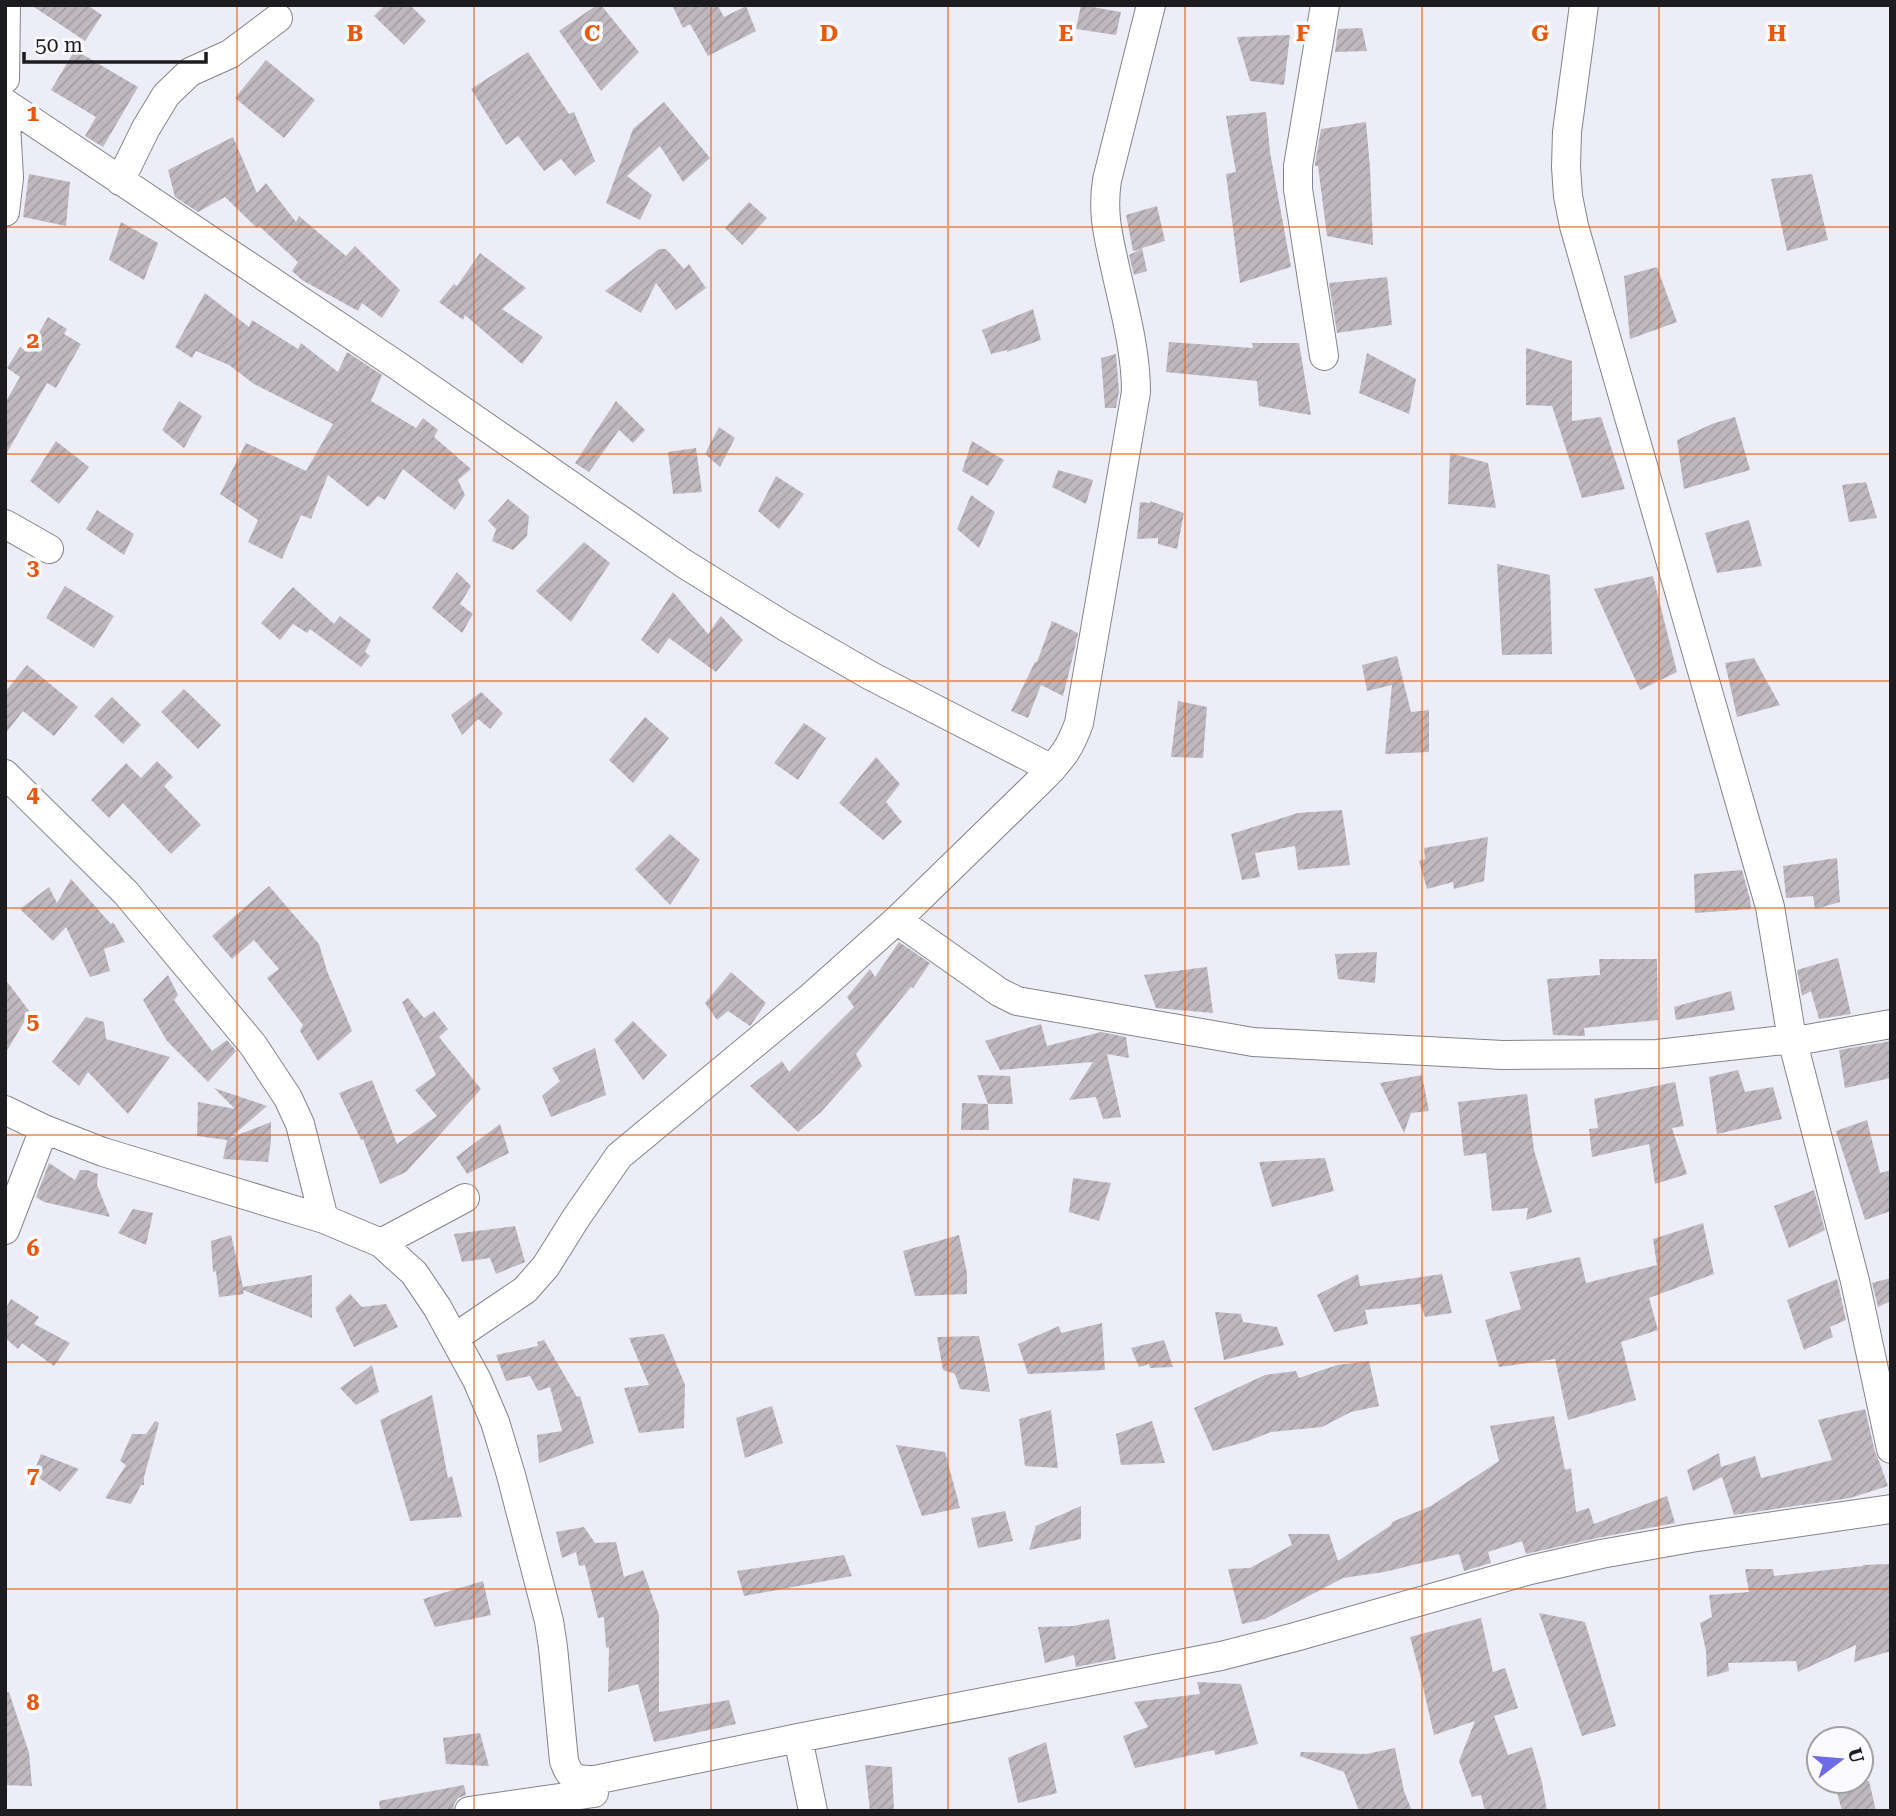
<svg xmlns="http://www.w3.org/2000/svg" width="1896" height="1816" viewBox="0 0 1896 1816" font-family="'Roboto Serif',serif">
<defs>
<pattern id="building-hatch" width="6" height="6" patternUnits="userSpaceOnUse" patternTransform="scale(1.75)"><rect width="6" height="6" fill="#bfb8bf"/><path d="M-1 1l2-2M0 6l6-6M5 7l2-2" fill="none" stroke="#a49ea4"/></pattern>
</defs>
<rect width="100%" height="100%" fill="#ededf7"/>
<path fill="url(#building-hatch)" d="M 31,5 L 87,5 L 102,15 L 85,41 Z
M 385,5 L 410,5 L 426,21 L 404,45 L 374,16 Z
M 597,5 L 601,5 L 639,52 L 601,91 L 559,31 Z
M 672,5 L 720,5 L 718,6 L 724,17 L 746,6 L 756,31 L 708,56 L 690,24 L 683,28 Z
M 1081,5 L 1121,12 L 1116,35 L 1076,29 Z
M 1362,28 L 1367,51 L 1335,52 L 1338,29 Z
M 1290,35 L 1284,85 L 1250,81 L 1237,37 Z
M 75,50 L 138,87 L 103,147 L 85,136 L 96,117 L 51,90 Z
M 528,52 L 569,114 L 574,112 L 595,161 L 575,176 L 561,159 L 544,171 L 518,136 L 506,145 L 471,89 Z
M 266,60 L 315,100 L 284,138 L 235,98 Z
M 664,102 L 710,158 L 683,182 L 660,146 L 627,176 L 652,195 L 640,220 L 606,203 L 633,129 Z
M 1266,112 L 1270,152 L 1291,267 L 1240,283 L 1226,174 L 1236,172 L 1226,116 Z
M 1366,122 L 1370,168 L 1373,245 L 1327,236 L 1318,166 L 1315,166 L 1315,164 L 1321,129 Z
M 233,137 L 257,193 L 266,183 L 296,222 L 299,216 L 346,256 L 355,246 L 400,290 L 382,318 L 362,303 L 358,311 L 302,280 L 292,271 L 298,262 L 259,226 L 257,228 L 225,197 L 198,212 L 175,197 L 168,170 Z
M 29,174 L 70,182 L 66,226 L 23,217 Z
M 1812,174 L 1828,240 L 1787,251 L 1771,179 Z
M 749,202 L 767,218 L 742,245 L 725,228 Z
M 1157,206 L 1165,241 L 1142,248 L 1147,271 L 1134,275 L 1129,255 L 1141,249 L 1133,251 L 1126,215 Z
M 121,222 L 158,243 L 144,280 L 109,260 Z
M 659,249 L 666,249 L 684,269 L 689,264 L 706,288 L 676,310 L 656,283 L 641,313 L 605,291 Z
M 480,253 L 526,288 L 502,309 L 543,337 L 522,364 L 465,315 L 463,320 L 439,302 L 454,284 L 457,286 Z
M 1657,267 L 1677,322 L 1630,339 L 1624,276 Z
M 1387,277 L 1392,325 L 1337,333 L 1329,283 Z
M 205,293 L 249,327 L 252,320 L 298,349 L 301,343 L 338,372 L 347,352 L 382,375 L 371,401 L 416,428 L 423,418 L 438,430 L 434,437 L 471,469 L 458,480 L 465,495 L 455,510 L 403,469 L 385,500 L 378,496 L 368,507 L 328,475 L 311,519 L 301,515 L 282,559 L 248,542 L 258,520 L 220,494 L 246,443 L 306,471 L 333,424 L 254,384 L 229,365 L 196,351 L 192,358 L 175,347 Z
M 1033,309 L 1041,340 L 1007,352 L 1007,350 L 991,354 L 982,330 Z
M 48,317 L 67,329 L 64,334 L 81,344 L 56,388 L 47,383 L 5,456 L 5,403 L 20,377 L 7,368 L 20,347 L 28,352 Z
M 1169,342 L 1253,348 L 1252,343 L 1299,343 L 1311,415 L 1259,406 L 1257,381 L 1166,372 Z
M 1526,348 L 1572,361 L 1572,421 L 1601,417 L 1625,489 L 1582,498 L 1552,406 L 1526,405 Z
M 1367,353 L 1416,379 L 1409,414 L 1359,393 Z
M 1116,354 L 1119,391 L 1116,408 L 1105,408 L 1101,358 Z
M 179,401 L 202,416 L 184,448 L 162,430 Z
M 616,401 L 645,430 L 633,443 L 619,430 L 589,472 L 575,463 Z
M 1735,417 L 1750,470 L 1684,489 L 1677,440 L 1712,424 Z
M 719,427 L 735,438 L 720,467 L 705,454 Z
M 56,441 L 89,467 L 59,504 L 30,481 Z
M 972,441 L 1004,460 L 988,486 L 962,471 Z
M 696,448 L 702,492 L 673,494 L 668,452 Z
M 1450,453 L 1488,463 L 1496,508 L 1448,504 Z
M 1058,470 L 1093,480 L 1086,504 L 1052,487 Z
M 776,476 L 804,494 L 779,529 L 758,511 Z
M 1866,482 L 1877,518 L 1849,522 L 1842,485 Z
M 971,495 L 995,512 L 979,548 L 957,529 Z
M 508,499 L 529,516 L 527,536 L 513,550 L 492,541 L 496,529 L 488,521 Z
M 1150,501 L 1184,513 L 1177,549 L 1158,544 L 1158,538 L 1137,539 L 1140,502 L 1150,503 Z
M 97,510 L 134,534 L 124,555 L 86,529 Z
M 1749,520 L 1762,566 L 1717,573 L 1705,533 Z
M 584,542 L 610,563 L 571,622 L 536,591 Z
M 1497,564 L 1550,575 L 1552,654 L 1502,655 Z
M 457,572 L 471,586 L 460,604 L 473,614 L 462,633 L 432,608 Z
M 1653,576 L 1677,672 L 1640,690 L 1594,589 Z
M 65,586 L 114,616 L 94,648 L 46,618 Z
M 293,587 L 334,624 L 340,616 L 371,640 L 365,652 L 370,656 L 361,667 L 310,629 L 307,633 L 293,624 L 280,640 L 261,623 Z
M 673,592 L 708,634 L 721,616 L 743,640 L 716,672 L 669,638 L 658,654 L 641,640 Z
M 1052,621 L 1078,633 L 1074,652 L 1063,696 L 1041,685 L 1028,718 L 1011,711 L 1035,662 L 1037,662 Z
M 1397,656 L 1411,712 L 1429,710 L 1429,752 L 1385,754 L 1392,685 L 1367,691 L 1362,665 Z
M 1754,658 L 1780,705 L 1737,717 L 1725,663 Z
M 27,665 L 78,707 L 54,736 L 23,711 L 5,734 L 5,692 Z
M 184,689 L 221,725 L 198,749 L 161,712 Z
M 481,692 L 503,713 L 490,729 L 478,719 L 462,735 L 451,715 Z
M 112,697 L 141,725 L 123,744 L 94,716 Z
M 1178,701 L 1207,707 L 1203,758 L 1171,757 Z
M 645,717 L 669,738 L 633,783 L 609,760 Z
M 804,723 L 826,738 L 798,780 L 774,763 Z
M 876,757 L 900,784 L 886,802 L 902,822 L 883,840 L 839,803 Z
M 157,761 L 173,777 L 164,786 L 201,825 L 171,854 L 123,803 L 109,818 L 91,800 L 126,763 L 141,778 Z
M 1342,810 L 1350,865 L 1298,870 L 1295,846 L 1255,853 L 1260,877 L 1242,880 L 1231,834 L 1298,813 Z
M 670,834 L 700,860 L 670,905 L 635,869 Z
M 1488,837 L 1484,881 L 1454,889 L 1453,882 L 1427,889 L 1419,861 L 1425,859 L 1424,848 Z
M 1837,858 L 1840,902 L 1815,909 L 1813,896 L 1786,898 L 1783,866 Z
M 1742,870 L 1750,899 L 1751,909 L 1695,913 L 1694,874 Z
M 71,879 L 111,924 L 113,922 L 125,942 L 104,949 L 110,971 L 90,977 L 66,927 L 53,941 L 20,909 L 49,887 L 57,903 Z
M 269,886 L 319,944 L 327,971 L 352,1031 L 318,1061 L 300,1031 L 303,1025 L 267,978 L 279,969 L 254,940 L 232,959 L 212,936 Z
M 899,942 L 930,963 L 913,988 L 911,987 L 856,1054 L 862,1066 L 821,1112 L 798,1132 L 750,1086 L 782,1061 L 789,1072 L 854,1007 L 847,997 L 870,969 L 875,977 Z
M 1377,952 L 1375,983 L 1338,979 L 1335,954 Z
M 1838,958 L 1851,1014 L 1819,1019 L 1811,991 L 1802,996 L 1797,970 Z
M 1599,959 L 1657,959 L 1658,1020 L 1584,1028 L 1585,1036 L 1553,1035 L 1547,979 L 1600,975 Z
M 1207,967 L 1213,1013 L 1156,1008 L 1144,975 Z
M 731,972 L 766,1003 L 750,1026 L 728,1011 L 717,1020 L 705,1003 Z
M 168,975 L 178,995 L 174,1000 L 212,1051 L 227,1040 L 236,1051 L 208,1082 L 167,1041 L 143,1000 Z
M 5,979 L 30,1012 L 5,1054 Z
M 1731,991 L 1735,1010 L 1676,1020 L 1674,1007 Z
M 408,998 L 424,1018 L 434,1011 L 448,1029 L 439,1037 L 481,1089 L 406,1172 L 380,1184 L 363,1139 L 361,1140 L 339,1093 L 372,1080 L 397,1144 L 437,1116 L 415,1090 L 436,1075 L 402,1002 Z
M 86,1017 L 104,1022 L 106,1039 L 170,1057 L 128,1114 L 88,1072 L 79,1086 L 52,1062 Z
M 633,1021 L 667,1055 L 643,1080 L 614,1040 Z
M 1041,1024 L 1047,1046 L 1101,1032 L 1126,1037 L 1129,1058 L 1107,1054 L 1121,1117 L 1103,1119 L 1096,1097 L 1069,1100 L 1093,1062 L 1000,1070 L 985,1041 Z
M 1891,1041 L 1891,1078 L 1845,1088 L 1839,1050 Z
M 595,1048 L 606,1095 L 551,1117 L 542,1096 L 560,1081 L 552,1068 Z
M 1738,1070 L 1745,1092 L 1773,1087 L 1782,1119 L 1717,1134 L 1709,1077 Z
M 977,1075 L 1010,1076 L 1013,1104 L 988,1104 Z
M 1422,1075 L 1429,1111 L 1411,1113 L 1404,1133 L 1380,1083 Z
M 1675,1082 L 1684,1126 L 1672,1128 L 1687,1174 L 1655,1184 L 1649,1144 L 1592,1157 L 1589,1129 L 1598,1128 L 1594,1099 Z
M 214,1088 L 267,1106 L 230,1138 L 271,1122 L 271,1141 L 268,1162 L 223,1159 L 227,1140 L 197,1136 L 198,1102 L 235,1109 Z
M 1527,1094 L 1534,1150 L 1552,1212 L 1526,1220 L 1528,1208 L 1492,1211 L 1486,1153 L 1464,1156 L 1458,1102 Z
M 962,1103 L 988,1104 L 989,1130 L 961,1130 Z
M 1867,1120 L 1880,1173 L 1891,1170 L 1891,1211 L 1865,1220 L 1836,1131 Z
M 500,1124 L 509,1153 L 467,1174 L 456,1157 Z
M 1325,1158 L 1334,1191 L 1272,1207 L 1259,1162 Z
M 49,1163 L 75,1180 L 80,1170 L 87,1170 L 98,1174 L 97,1185 L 110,1217 L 44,1202 L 36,1197 Z
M 1073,1178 L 1111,1183 L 1099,1221 L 1069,1212 Z
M 1814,1190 L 1825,1230 L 1789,1248 L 1774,1206 Z
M 133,1209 L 153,1213 L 146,1245 L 118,1233 Z
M 1703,1223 L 1714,1274 L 1649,1298 L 1658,1330 L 1621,1342 L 1636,1400 L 1568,1420 L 1555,1359 L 1499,1367 L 1485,1320 L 1521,1309 L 1510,1272 L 1580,1257 L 1586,1283 L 1657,1265 L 1653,1239 Z
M 515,1226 L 525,1262 L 496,1274 L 490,1258 L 462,1262 L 454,1234 Z
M 231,1235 L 243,1287 L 312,1275 L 312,1318 L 243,1290 L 244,1294 L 219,1297 L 216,1271 L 213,1272 L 211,1241 Z
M 959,1235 L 967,1273 L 967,1294 L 915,1296 L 903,1251 Z
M 1358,1274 L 1360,1286 L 1442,1274 L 1452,1313 L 1425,1317 L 1420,1304 L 1365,1310 L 1368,1324 L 1334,1332 L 1317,1295 Z
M 1891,1278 L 1891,1301 L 1878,1307 L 1872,1283 Z
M 1837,1279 L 1846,1320 L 1830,1327 L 1833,1337 L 1804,1350 L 1787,1300 Z
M 350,1294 L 362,1307 L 386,1304 L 398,1327 L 354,1347 L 335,1308 Z
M 11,1299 L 39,1317 L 34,1324 L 70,1343 L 54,1366 L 22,1343 L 18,1349 L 5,1338 L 5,1310 Z
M 1215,1312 L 1241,1314 L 1243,1322 L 1277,1327 L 1284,1345 L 1224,1360 Z
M 1102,1323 L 1105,1370 L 1028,1374 L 1018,1344 L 1059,1326 L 1061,1333 Z
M 664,1334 L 685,1385 L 684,1428 L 639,1433 L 624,1388 L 649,1385 L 629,1338 Z
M 979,1336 L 986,1369 L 990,1392 L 960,1389 L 955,1374 L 943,1370 L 937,1337 Z
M 544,1340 L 577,1397 L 580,1396 L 594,1443 L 539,1463 L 537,1435 L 562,1431 L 550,1387 L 538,1391 L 530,1376 L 506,1381 L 496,1355 L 538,1346 L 537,1342 Z
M 1164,1340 L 1173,1367 L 1150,1368 L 1149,1364 L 1139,1367 L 1131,1348 Z
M 1369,1361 L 1379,1406 L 1351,1412 L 1322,1427 L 1271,1432 L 1248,1441 L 1213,1451 L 1194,1408 L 1265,1375 L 1296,1371 L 1299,1378 L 1337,1365 Z
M 372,1365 L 379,1392 L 356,1405 L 340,1388 Z
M 432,1395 L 448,1478 L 452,1476 L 462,1517 L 410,1521 L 380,1420 Z
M 772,1406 L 783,1443 L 745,1458 L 736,1418 Z
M 1865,1409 L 1875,1452 L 1879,1461 L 1888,1486 L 1850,1498 L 1734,1515 L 1722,1477 L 1693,1491 L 1687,1470 L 1719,1453 L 1721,1467 L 1755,1456 L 1761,1478 L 1832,1460 L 1818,1420 Z
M 1051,1410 L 1058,1468 L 1025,1466 L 1019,1419 Z
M 1554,1416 L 1565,1470 L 1571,1468 L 1576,1512 L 1589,1508 L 1594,1524 L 1667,1496 L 1675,1523 L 1597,1538 L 1526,1554 L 1522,1541 L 1488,1552 L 1491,1563 L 1464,1571 L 1459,1554 L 1384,1572 L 1343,1578 L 1265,1619 L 1242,1624 L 1228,1569 L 1250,1568 L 1292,1545 L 1288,1534 L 1329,1534 L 1338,1561 L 1391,1525 L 1392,1522 L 1431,1506 L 1499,1461 L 1490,1426 Z
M 155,1421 L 159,1423 L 144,1477 L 144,1485 L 141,1485 L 131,1504 L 105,1498 L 126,1465 L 120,1461 L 132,1434 L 146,1434 Z
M 1152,1421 L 1165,1463 L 1121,1465 L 1116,1434 Z
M 896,1445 L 945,1452 L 960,1508 L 922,1516 Z
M 41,1454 L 79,1469 L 60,1492 L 33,1474 Z
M 1081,1506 L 1081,1539 L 1029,1550 L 1036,1526 Z
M 1005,1511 L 1013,1541 L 978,1548 L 971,1518 Z
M 584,1527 L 595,1543 L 616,1542 L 624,1577 L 643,1570 L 659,1615 L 659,1712 L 729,1700 L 736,1724 L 654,1742 L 638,1684 L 608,1692 L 609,1647 L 606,1648 L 604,1617 L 598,1618 L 585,1565 L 579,1566 L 576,1552 L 562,1558 L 556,1532 Z
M 844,1555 L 852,1576 L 744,1596 L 737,1571 Z
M 1891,1564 L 1891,1651 L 1854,1662 L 1856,1645 L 1798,1672 L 1796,1661 L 1728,1663 L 1729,1671 L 1707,1677 L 1706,1651 L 1700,1623 L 1712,1617 L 1709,1595 L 1749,1592 L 1745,1569 L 1773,1569 L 1774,1576 L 1863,1566 L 1863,1565 Z
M 483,1581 L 491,1615 L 435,1627 L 423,1599 Z
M 1539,1613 L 1585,1622 L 1616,1726 L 1582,1736 Z
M 1481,1618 L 1493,1672 L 1505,1668 L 1518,1708 L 1494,1716 L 1508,1755 L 1532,1747 L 1542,1783 L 1547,1811 L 1485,1811 L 1481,1795 L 1472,1797 L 1459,1761 L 1475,1721 L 1434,1735 L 1420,1674 L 1410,1637 Z
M 1109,1619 L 1116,1659 L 1076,1667 L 1074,1655 L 1045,1663 L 1038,1627 L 1073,1626 Z
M 1197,1682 L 1241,1684 L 1258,1744 L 1215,1755 L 1214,1750 L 1135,1768 L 1123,1736 L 1148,1727 L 1134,1702 L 1200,1694 Z
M 9,1692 L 29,1753 L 32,1786 L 5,1785 L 5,1693 Z
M 480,1733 L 489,1766 L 446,1764 L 443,1738 Z
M 1046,1742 L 1057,1793 L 1018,1803 L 1008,1758 Z
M 1395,1748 L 1404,1791 L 1412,1811 L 1359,1811 L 1344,1772 L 1300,1756 L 1301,1752 L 1366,1754 Z
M 865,1765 L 892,1767 L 894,1811 L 870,1811 Z
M 1834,1781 L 1869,1781 L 1876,1811 L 1842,1811 Z
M 464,1785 L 466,1795 L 458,1798 L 454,1804 L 453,1811 L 380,1811 L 379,1801 Z"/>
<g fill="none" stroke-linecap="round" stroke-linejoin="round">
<g stroke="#83848c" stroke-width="30">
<path id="minor" d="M 1584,5 L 1567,132 L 1566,167 L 1568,196 L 1574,226 L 1770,907 L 1792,1039 L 1807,1039 L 1891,1024
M 5,79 L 6,5
M 5,103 L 398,366 L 683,563 L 786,627 L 871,676 L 1052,769
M 5,105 L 9,178 L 5,212
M 120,181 L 146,128 L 166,95 L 190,72 L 230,54 L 278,18
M 1324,356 L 1298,189 L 1298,166 L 1325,5
M 5,524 L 49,549
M 5,774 L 126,893 L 253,1045 L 288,1098 L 300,1124 L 324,1219
M 897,920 L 999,992 L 1017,1001 L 1253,1042 L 1503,1055 L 1657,1054 L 1792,1039 L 1855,1281 L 1891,1449
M 5,1110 L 44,1129 L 103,1152 L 324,1219 L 381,1243 L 414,1273 L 437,1307 L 477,1380 L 495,1422 L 511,1475 L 549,1621 L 553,1647 L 564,1761 C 570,1779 576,1780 595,1780 L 798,1738 L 1221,1656 L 1295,1637 L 1530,1570 L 1601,1554 L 1691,1538 L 1891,1509
M 5,1230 L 44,1129
M 381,1243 L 465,1198
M 454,1338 L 525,1290 L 546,1266 L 576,1218 L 619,1156 L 812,996 L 897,920 L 1045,776 C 1063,757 1070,748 1079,723 L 1136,392 C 1136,350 1124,308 1115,267 C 1108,235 1102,213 1107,180 L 1151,5
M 798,1738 L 813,1811
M 469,1811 L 594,1793"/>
</g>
<use href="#minor" stroke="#fff" stroke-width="28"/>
</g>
<path fill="none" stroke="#e8590c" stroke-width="2" stroke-opacity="0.55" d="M 237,5 L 237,1811M 474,5 L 474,1811M 711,5 L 711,1811M 948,5 L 948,1811M 1185,5 L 1185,1811M 1422,5 L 1422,1811M 1659,5 L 1659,1811M 5,227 L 1891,227M 5,454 L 1891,454M 5,681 L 1891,681M 5,908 L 1891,908M 5,1135 L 1891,1135M 5,1362 L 1891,1362M 5,1589 L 1891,1589"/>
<g font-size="23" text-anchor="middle" font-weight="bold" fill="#e8590c" stroke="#fbfbff" stroke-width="7" stroke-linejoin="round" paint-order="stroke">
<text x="355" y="41">B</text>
<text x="592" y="41">C</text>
<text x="829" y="41">D</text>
<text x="1066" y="41">E</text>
<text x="1303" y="41">F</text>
<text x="1540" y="41">G</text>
<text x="1777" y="41">H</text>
<text x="33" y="121">1</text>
<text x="33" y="348">2</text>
<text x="33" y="575">3</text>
<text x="33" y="802">4</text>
<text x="33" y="1029">5</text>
<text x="33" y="1256">6</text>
<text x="33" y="1483">7</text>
<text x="33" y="1710">8</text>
</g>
<rect width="1896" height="1816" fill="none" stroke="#1c1c1f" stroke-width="14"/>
<g transform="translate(1840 1760) rotate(74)"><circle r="33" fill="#fbfbff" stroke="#a2a2a5" stroke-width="2"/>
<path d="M0-5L12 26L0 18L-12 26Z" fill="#6d6ce6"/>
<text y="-10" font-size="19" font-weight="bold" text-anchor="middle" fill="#1c1c1f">U</text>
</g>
<path d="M24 52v10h182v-10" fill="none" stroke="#1c1c1f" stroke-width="3.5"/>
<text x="35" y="52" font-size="21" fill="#1c1c1f" stroke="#fbfbff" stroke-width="5" paint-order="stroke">50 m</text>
</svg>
